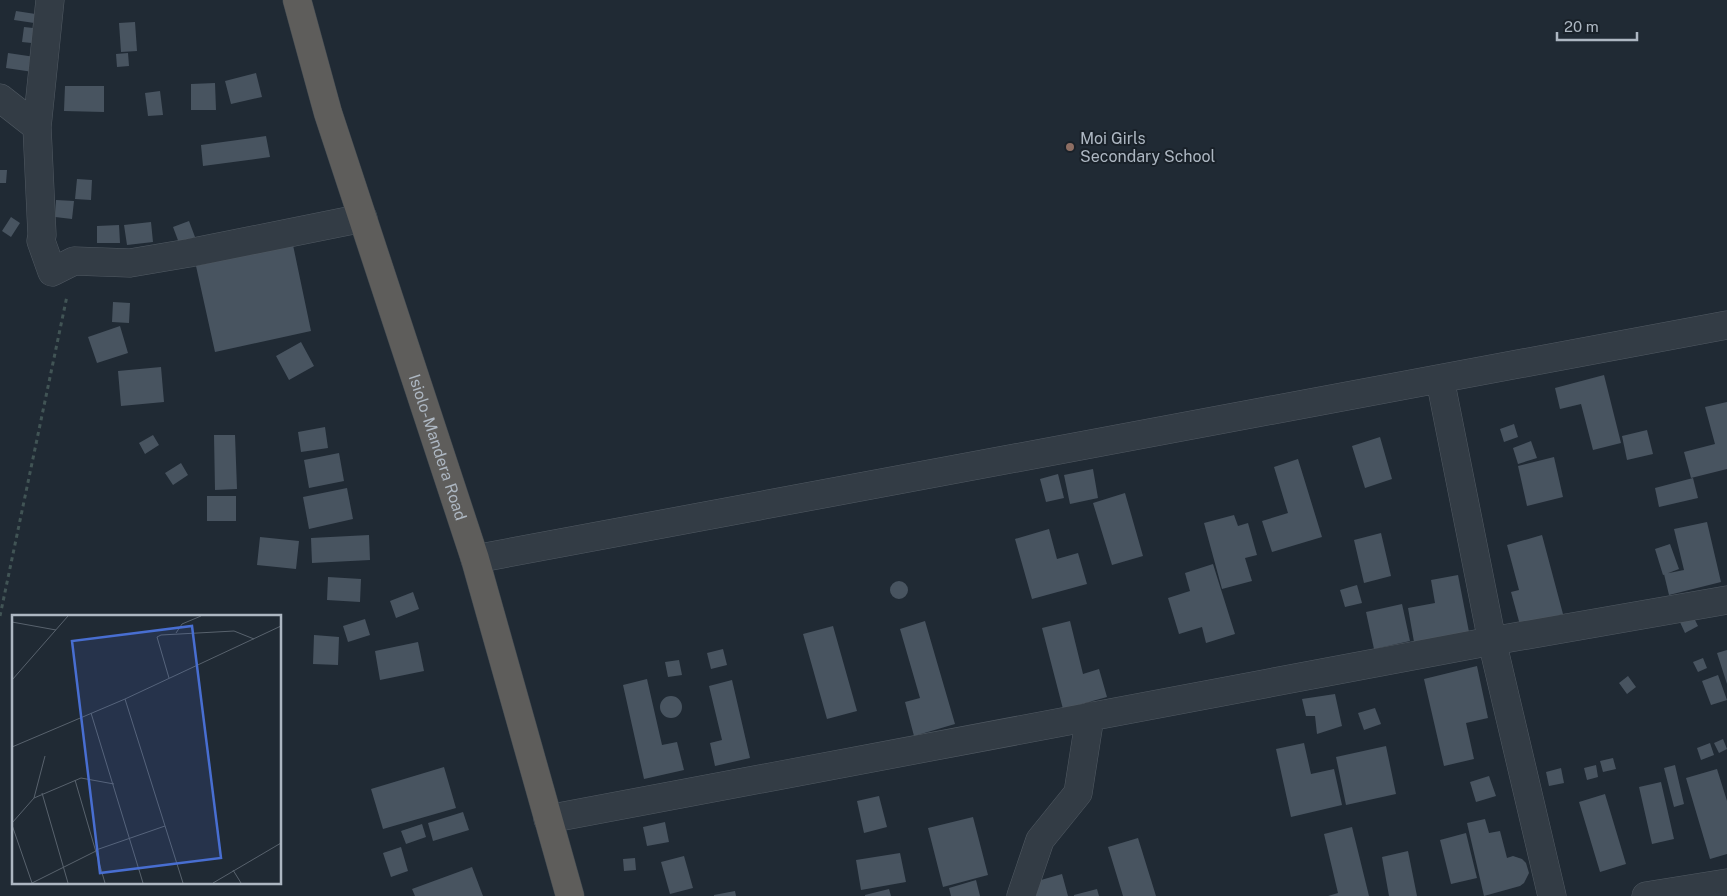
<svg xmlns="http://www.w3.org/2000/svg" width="1727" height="896" viewBox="0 0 1727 896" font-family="'Public Sans',sans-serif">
<rect width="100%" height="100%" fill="#202a34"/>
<path fill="#485460" d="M 16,11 L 42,15 L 41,24 L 14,20 Z
M 135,22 L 137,51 L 121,52 L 119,23 Z
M 24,27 L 42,29 L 41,44 L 22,42 Z
M 8,53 L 35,57 L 33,72 L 6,68 Z
M 128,53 L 129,66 L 117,67 L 116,54 Z
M 256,73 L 262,97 L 231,104 L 225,81 Z
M 215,83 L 216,110 L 191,110 L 191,84 Z
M 65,86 L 104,86 L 104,112 L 64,111 Z
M 160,91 L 163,115 L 148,116 L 145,93 Z
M 266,136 L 270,157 L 203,166 L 201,145 Z
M 0,170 L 7,170 L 6,183 L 0,183 Z
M 77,179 L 92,180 L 91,200 L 75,199 Z
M 56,200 L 74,201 L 72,219 L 55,217 Z
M 11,217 L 20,223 L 11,237 L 2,231 Z
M 189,221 L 195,237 L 179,243 L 173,227 Z
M 151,222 L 153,242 L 127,245 L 124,225 Z
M 119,225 L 120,243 L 97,243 L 97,226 Z
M 293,245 L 311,331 L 215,352 L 196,266 Z
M 113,302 L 130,303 L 129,323 L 112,322 Z
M 120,326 L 128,353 L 97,363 L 88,337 Z
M 301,342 L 314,366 L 289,380 L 276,356 Z
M 161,367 L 164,402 L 121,406 L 118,371 Z
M 1604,375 L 1621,443 L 1593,450 L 1581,404 L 1560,409 L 1555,388 Z
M 1727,402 L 1727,469 L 1691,478 L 1684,452 L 1715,444 L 1705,407 Z
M 1514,424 L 1518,437 L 1504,442 L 1500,429 Z
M 325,427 L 328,448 L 301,452 L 298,432 Z
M 1647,430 L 1653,454 L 1627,460 L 1622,436 Z
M 153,435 L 159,445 L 145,454 L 139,443 Z
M 214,435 L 235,435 L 237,489 L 215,490 Z
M 1380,437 L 1392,479 L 1365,488 L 1352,446 Z
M 1531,441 L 1537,458 L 1518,464 L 1513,448 Z
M 339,453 L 344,481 L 309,488 L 304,460 Z
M 1554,457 L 1563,497 L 1527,506 L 1518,466 Z
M 1298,459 L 1322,537 L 1272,552 L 1262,521 L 1288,513 L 1274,467 Z
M 181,463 L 188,475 L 173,485 L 165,473 Z
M 1093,469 L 1098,498 L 1070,504 L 1064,475 Z
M 1058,474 L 1064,498 L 1046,502 L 1040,479 Z
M 1693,478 L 1698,498 L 1659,507 L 1655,488 Z
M 347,488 L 353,519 L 309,529 L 303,497 Z
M 1125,493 L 1143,556 L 1112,565 L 1093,503 Z
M 207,496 L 236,496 L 236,521 L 207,521 Z
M 1234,515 L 1238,526 L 1248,523 L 1257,555 L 1245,558 L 1252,581 L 1222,589 L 1204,523 Z
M 1707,522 L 1721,582 L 1669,595 L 1664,574 L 1684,570 L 1674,529 Z
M 1049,529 L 1057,559 L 1078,553 L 1087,584 L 1032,599 L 1015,539 Z
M 1381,533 L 1391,576 L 1364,583 L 1354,540 Z
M 369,535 L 370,560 L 312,563 L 311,538 Z
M 1542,535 L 1563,614 L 1520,625 L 1511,592 L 1519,590 L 1507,545 Z
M 260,537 L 299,541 L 296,569 L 257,565 Z
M 1670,544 L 1679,569 L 1663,575 L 1655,549 Z
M 1213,564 L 1235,634 L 1206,643 L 1202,627 L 1179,634 L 1168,598 L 1190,591 L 1185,573 Z
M 1458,575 L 1469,632 L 1414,642 L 1408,608 L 1435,603 L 1431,580 Z
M 328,577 L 361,579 L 360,602 L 327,600 Z
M890 590a9 9 0 1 1 18 0a9 9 0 1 1-18 0Z
M 1357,585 L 1362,603 L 1345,607 L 1340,590 Z
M 413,592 L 419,609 L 396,618 L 390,601 Z
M 1402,604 L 1410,641 L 1374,649 L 1366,612 Z
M 1692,614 L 1698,626 L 1685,633 L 1679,620 Z
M 365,619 L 370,635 L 348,642 L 343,626 Z
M 925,621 L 955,724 L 914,736 L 905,702 L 920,698 L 900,629 Z
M 1070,621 L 1083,674 L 1099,669 L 1107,697 L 1063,709 L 1042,628 Z
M 833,626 L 857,711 L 827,719 L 803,634 Z
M 314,635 L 339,637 L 338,665 L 313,664 Z
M 418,642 L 424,671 L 380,680 L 375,651 Z
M 723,649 L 727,665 L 711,669 L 707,653 Z
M 1727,650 L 1727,684 L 1717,653 Z
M 1703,658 L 1707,668 L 1698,672 L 1693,662 Z
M 679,660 L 682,675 L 668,677 L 665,662 Z
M 1477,666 L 1488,718 L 1466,723 L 1474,759 L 1444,766 L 1424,679 Z
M 1718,675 L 1727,700 L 1711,705 L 1702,681 Z
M 1628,676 L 1636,687 L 1627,694 L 1619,683 Z
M 647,679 L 662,745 L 677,742 L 684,770 L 644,779 L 623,685 Z
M 732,680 L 750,758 L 715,766 L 710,743 L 722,740 L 709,686 Z
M 1335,694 L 1342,726 L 1317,734 L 1315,716 L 1306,716 L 1302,699 Z
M660 707a11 11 0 1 1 22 0a11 11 0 1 1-22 0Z
M 1375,708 L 1381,724 L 1364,730 L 1358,713 Z
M 1723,739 L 1727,749 L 1719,753 L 1714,743 Z
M 1304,743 L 1311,774 L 1334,769 L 1342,805 L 1291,817 L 1276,749 Z
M 1710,743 L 1714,755 L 1701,760 L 1697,748 Z
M 1386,746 L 1396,794 L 1346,805 L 1336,757 Z
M 1613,758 L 1616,769 L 1603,772 L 1600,761 Z
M 1596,765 L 1598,777 L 1587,780 L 1584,768 Z
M 1675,765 L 1684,804 L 1674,807 L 1664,768 Z
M 444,767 L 456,808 L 383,829 L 371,789 Z
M 1561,768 L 1564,783 L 1549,786 L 1546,772 Z
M 1717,769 L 1727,801 L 1727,854 L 1710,859 L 1686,778 Z
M 1489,776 L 1496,796 L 1476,802 L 1470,782 Z
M 1661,782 L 1674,839 L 1652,844 L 1639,787 Z
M 1605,794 L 1626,864 L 1600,872 L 1579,802 Z
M 879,796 L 887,827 L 864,833 L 857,801 Z
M 463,812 L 469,830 L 433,841 L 428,823 Z
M 973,817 L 988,875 L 943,887 L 928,828 Z
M 1485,819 L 1489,833 L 1500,831 L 1507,858 L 1513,856 L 1522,859 L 1526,863 L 1529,873 L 1524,883 L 1520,886 L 1484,896 L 1467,823 Z
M 665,822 L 669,842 L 647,846 L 643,827 Z
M 422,824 L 426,837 L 406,844 L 401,831 Z
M 1352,827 L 1369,896 L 1328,896 L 1338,893 L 1324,834 Z
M 1466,833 L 1477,878 L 1451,884 L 1440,840 Z
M 1138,838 L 1156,896 L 1123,896 L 1108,847 Z
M 401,847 L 408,871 L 391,877 L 383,853 Z
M 1408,851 L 1417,896 L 1389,896 L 1382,857 Z
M 900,853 L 906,882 L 861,890 L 856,860 Z
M 684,856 L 693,888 L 670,894 L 661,862 Z
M 635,858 L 636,870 L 624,871 L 623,859 Z
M 472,867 L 483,896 L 415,896 L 412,889 Z
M 1062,874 L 1068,896 L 1031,896 L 1027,884 Z
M 976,880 L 980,896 L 951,896 L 949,888 Z
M 889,889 L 891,896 L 865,896 L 865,895 Z
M 1097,889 L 1099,896 L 1074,896 L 1074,895 Z
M 735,891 L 736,896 L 714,896 L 714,895 Z"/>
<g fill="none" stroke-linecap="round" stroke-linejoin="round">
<g stroke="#515a63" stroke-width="29">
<path id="minor" d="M 50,0 L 37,127 L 42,235 L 41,241 L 52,272 L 74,261 L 130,263 L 189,253 L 363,218
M 0,98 L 37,127
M 1440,379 L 1492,641 L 1552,896
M 475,559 L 1727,325
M 548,819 L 1492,641 L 1727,600
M 1021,896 L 1040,840 L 1078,793 L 1090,716
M 1646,896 L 1727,883"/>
</g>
<g stroke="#3e474f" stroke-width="29">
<g id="trunk">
<path id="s1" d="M 297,0 L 328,113 L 475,559 L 570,896"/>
</g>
</g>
<path stroke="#415455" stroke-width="3" stroke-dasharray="4 4" stroke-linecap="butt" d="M 0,616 L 67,296"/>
<use href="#minor" stroke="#333c45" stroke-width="28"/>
<use href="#trunk" stroke="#5e5d5b" stroke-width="28"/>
</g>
<circle fill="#8d6e63" stroke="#192129" stroke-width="2" cx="1070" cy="147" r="5"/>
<g text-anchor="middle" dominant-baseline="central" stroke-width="4" stroke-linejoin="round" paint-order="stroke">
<g font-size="16" fill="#adb7c2" stroke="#192129" text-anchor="start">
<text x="1080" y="138">Moi Girls<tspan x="1080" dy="18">Secondary School</tspan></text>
</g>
<g font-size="16" fill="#adb7c2" stroke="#192129">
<text stroke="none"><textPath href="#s1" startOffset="469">Isiolo-Mandera Road</textPath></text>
</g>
</g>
<g transform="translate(12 615)">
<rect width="269" height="269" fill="#202a34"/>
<path fill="none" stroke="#58626d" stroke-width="1" d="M 0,7 L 44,15M 164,18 L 170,9 L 189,1M 157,63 L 145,22 L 149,20 L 222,16 L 242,24M 0,65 L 56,1M 113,84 L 171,268M 79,98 L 131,268M 0,132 L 113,84 L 269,11M 63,165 L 93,268M 30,178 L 56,268M 22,183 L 69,163 L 102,169M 0,208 L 22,183 L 33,141M 0,210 L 20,268M 84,235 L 153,211M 221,255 L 229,268M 20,268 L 84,236M 201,268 L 269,228"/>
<path fill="#486ed1" fill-opacity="0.15" stroke="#486ed1" stroke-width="2.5" d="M 180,11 L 209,243 L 88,258 L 60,26 Z"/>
<rect width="269" height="269" fill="none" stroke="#adb7c2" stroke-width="2.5"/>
</g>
<path d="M1557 32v8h80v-8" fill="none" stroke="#adb7c2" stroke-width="2.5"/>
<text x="1564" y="32" font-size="15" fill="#adb7c2" stroke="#192129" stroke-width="4" paint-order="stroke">20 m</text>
</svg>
